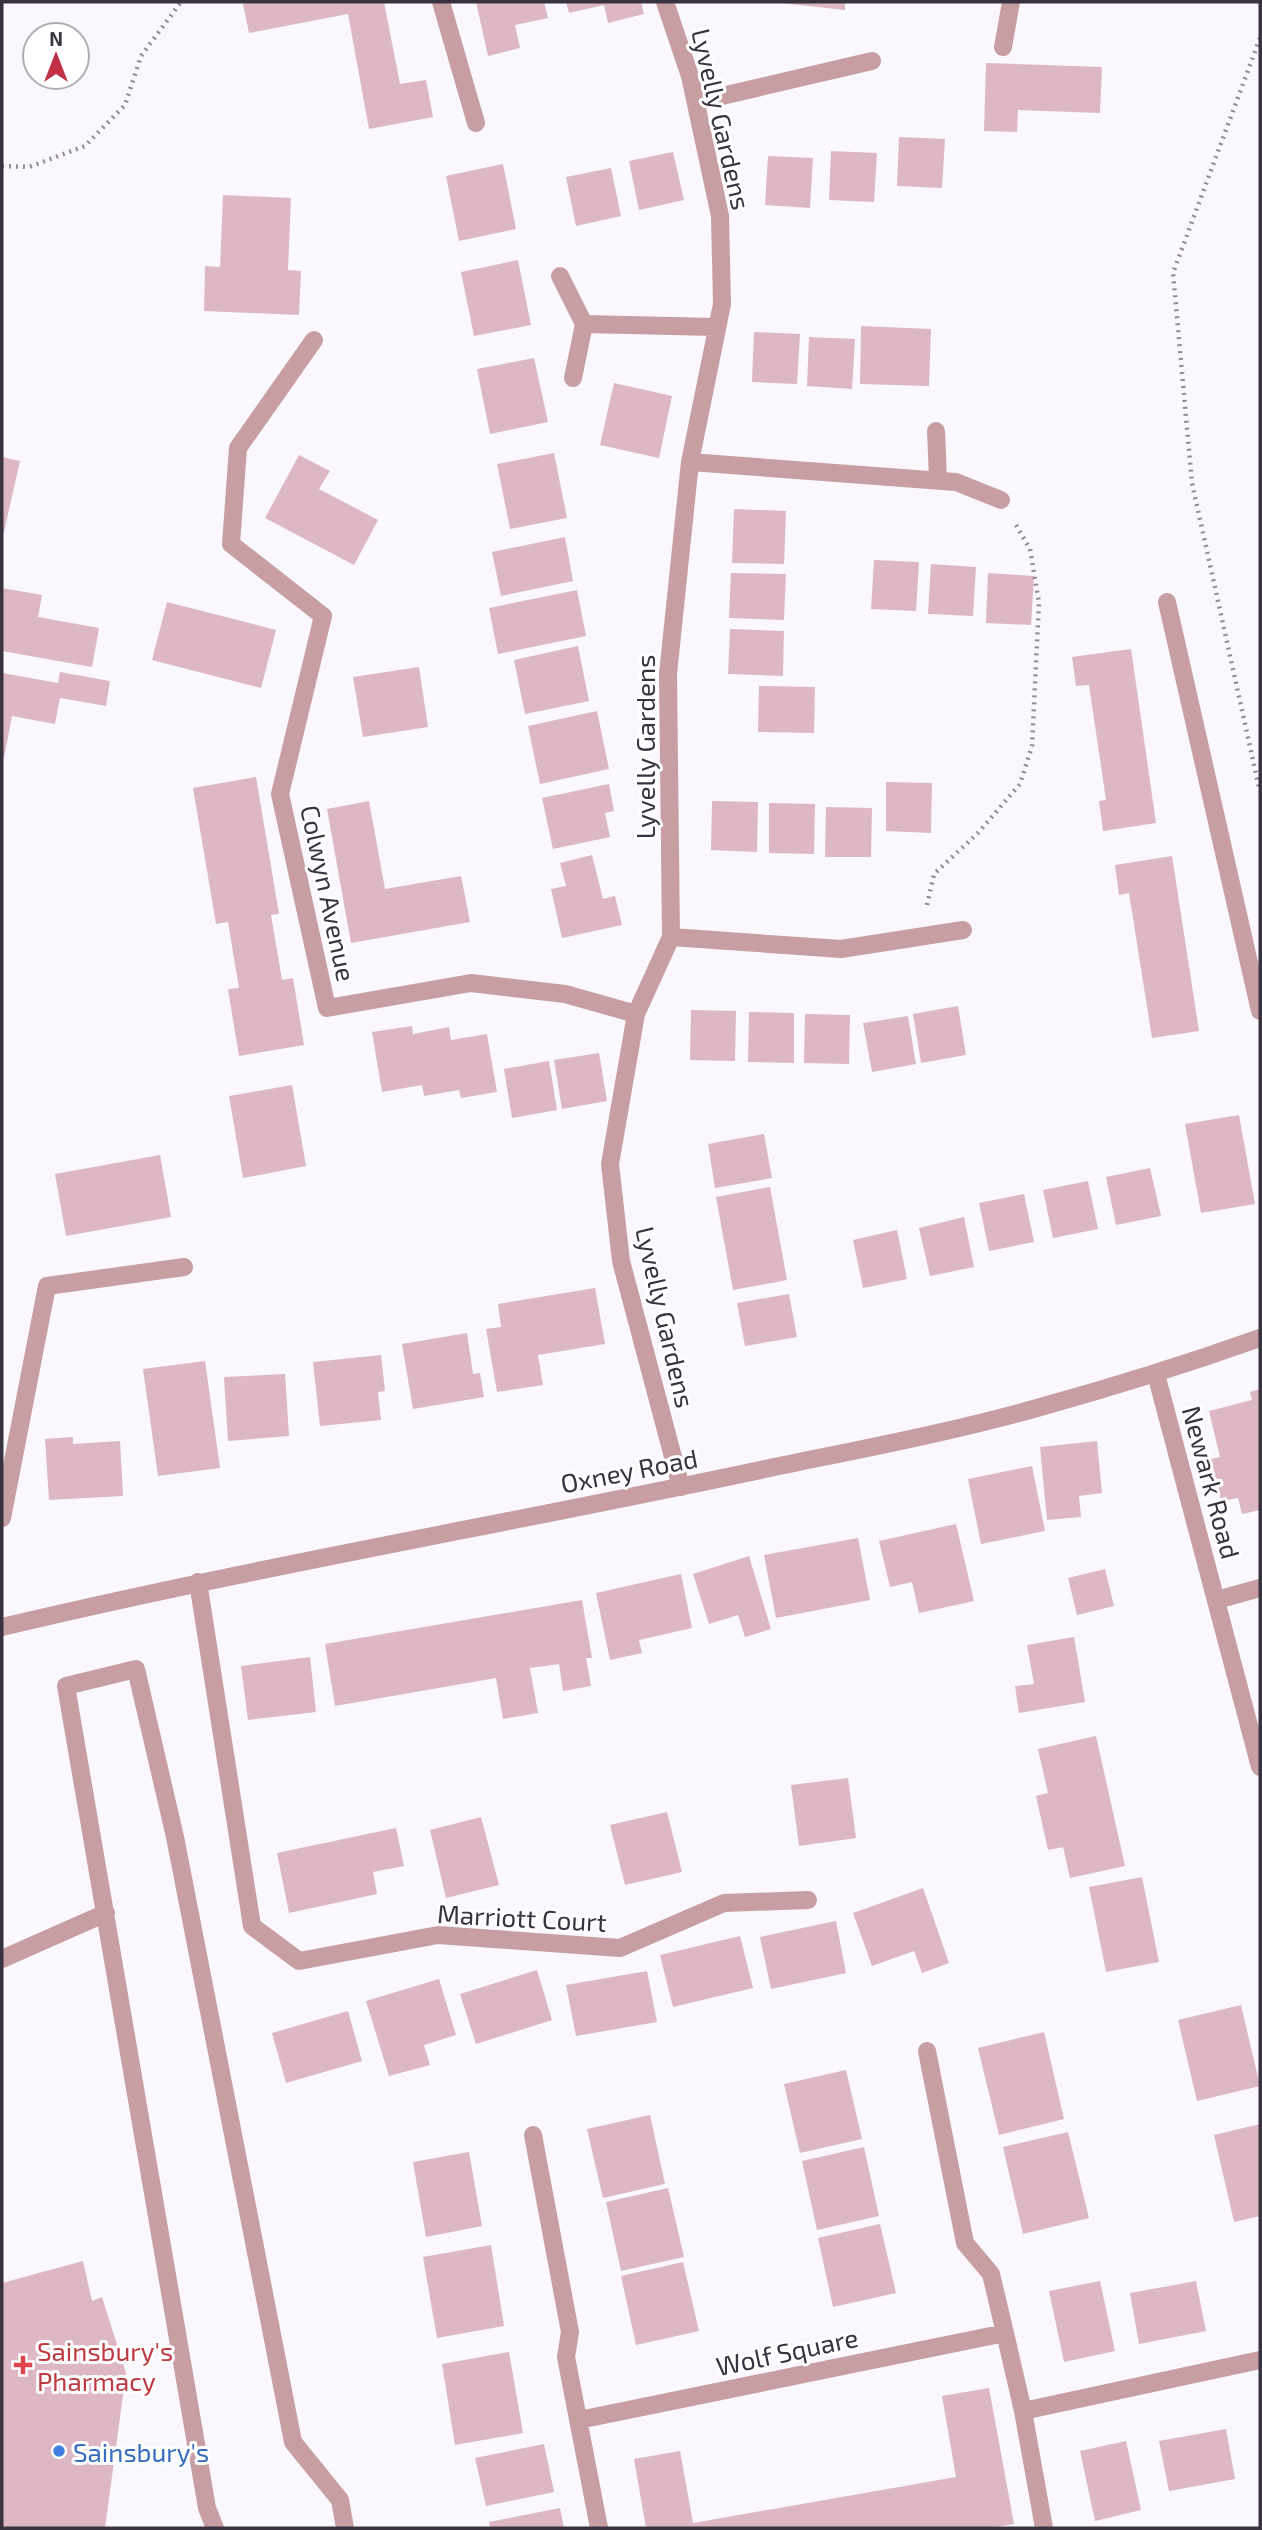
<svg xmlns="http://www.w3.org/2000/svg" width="1262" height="2530" viewBox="0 0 1262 2530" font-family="'Exo 2',sans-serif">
<rect width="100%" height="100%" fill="#faf7fe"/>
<path fill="#ddb7c4" d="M 254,2 L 384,2 L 400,84 L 426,80 L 433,117 L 369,129 L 348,14 L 249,33 L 243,4 Z
M 476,2 L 544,2 L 548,18 L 515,25 L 520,48 L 488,56 Z
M 566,2 L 641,2 L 644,14 L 608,23 L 604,5 L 569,13 Z
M 772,2 L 845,2 L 845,10 Z
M 986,63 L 1102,67 L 1100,113 L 1018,110 L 1017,132 L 984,131 Z
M 899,137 L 945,139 L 942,188 L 897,186 Z
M 831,151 L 877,153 L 874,202 L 829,200 Z
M 673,152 L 684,200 L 639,210 L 629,161 Z
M 768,156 L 813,158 L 810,208 L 765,205 Z
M 503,164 L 516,229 L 459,241 L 446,176 Z
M 611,168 L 621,216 L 576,226 L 566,177 Z
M 223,195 L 291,198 L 288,270 L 301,271 L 299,315 L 204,311 L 205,266 L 220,267 Z
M 518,260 L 531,325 L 474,336 L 461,272 Z
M 861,326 L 931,329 L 929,386 L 860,384 Z
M 754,332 L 800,334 L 797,384 L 752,382 Z
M 809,337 L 855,339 L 852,389 L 807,386 Z
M 534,358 L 548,422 L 490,434 L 477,369 Z
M 614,383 L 672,396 L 659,458 L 600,445 Z
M 554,453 L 567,518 L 510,529 L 497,464 Z
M 299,455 L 330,471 L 319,489 L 378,520 L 354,565 L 265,518 Z
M 2,457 L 20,461 L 3,536 L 2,536 Z
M 734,509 L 786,511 L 784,564 L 732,563 Z
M 565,537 L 573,581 L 501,596 L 492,552 Z
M 874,560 L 919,562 L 916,611 L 871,609 Z
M 931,564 L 976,567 L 973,616 L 928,614 Z
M 731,573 L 786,574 L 784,620 L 729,618 Z
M 988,573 L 1034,576 L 1031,625 L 986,623 Z
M 2,588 L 42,595 L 38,617 L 99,628 L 92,667 L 2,651 Z
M 577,590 L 586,636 L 498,654 L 489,608 Z
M 167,602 L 276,630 L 261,688 L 152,660 Z
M 730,629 L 784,631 L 783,676 L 728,674 Z
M 578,646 L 589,701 L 525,714 L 514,660 Z
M 1131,649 L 1156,823 L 1103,831 L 1099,801 L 1106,800 L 1089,685 L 1076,686 L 1072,657 Z
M 419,667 L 428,727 L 363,737 L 353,677 Z
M 60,672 L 110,681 L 106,706 L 60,698 L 55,724 L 12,716 L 4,758 L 2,757 L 2,673 L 58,683 Z
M 759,686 L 815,687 L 814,733 L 758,732 Z
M 597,711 L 609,769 L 540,784 L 528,726 Z
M 256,777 L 279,914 L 271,915 L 282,980 L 293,978 L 304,1045 L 239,1056 L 228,989 L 239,988 L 228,922 L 216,924 L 193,788 Z
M 886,782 L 932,783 L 931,833 L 886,831 Z
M 609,784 L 614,811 L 605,813 L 610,837 L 553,849 L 542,798 Z
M 369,801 L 385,889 L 461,876 L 470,922 L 351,943 L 327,809 Z
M 712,801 L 758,802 L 757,852 L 711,850 Z
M 769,803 L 815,804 L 814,854 L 769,853 Z
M 826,807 L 872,808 L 871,857 L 825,857 Z
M 592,855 L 603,899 L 615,896 L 622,925 L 562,938 L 551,889 L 566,886 L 560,863 Z
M 1172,856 L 1199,1031 L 1152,1038 L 1129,893 L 1119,895 L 1115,865 Z
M 958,1006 L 966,1055 L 921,1063 L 913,1014 Z
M 691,1010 L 736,1011 L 735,1061 L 690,1060 Z
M 749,1012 L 794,1013 L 794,1063 L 748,1062 Z
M 805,1014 L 850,1015 L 849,1064 L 804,1063 Z
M 908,1016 L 916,1064 L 872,1072 L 863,1023 Z
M 412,1026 L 413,1034 L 449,1027 L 451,1040 L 487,1034 L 497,1092 L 461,1098 L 459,1090 L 424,1096 L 422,1085 L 382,1092 L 372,1032 Z
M 599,1053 L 607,1101 L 562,1109 L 554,1060 Z
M 549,1061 L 557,1110 L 512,1118 L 504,1069 Z
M 292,1085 L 306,1166 L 243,1178 L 229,1096 Z
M 1239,1115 L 1255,1204 L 1201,1213 L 1185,1124 Z
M 764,1134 L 772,1178 L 715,1188 L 708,1144 Z
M 160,1155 L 171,1217 L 66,1236 L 55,1174 Z
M 1150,1168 L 1161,1216 L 1116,1225 L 1106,1177 Z
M 1088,1181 L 1098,1229 L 1053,1238 L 1043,1190 Z
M 770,1187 L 787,1280 L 733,1290 L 716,1197 Z
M 1024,1194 L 1034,1242 L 989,1251 L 979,1203 Z
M 964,1217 L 974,1267 L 930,1276 L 919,1228 Z
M 897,1230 L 907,1279 L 863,1288 L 853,1240 Z
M 595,1288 L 605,1344 L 538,1355 L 543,1385 L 497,1392 L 486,1329 L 501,1327 L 498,1304 Z
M 789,1294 L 797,1337 L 745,1346 L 737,1303 Z
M 467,1333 L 473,1374 L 480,1373 L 484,1397 L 413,1409 L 402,1344 Z
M 381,1355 L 385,1391 L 378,1392 L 381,1420 L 320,1426 L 313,1362 Z
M 205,1361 L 220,1468 L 158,1476 L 143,1369 Z
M 285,1374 L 289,1436 L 228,1441 L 224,1377 Z
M 1260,1389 L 1260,1510 L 1242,1514 L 1238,1498 L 1221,1501 L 1211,1459 L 1220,1457 L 1209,1411 L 1252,1400 L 1250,1392 Z
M 73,1437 L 73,1444 L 120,1441 L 123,1496 L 49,1500 L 45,1439 Z
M 1097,1441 L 1102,1493 L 1079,1496 L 1081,1517 L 1047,1520 L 1040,1447 Z
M 1032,1466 L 1045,1531 L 981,1544 L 968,1479 Z
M 956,1524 L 974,1601 L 919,1613 L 912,1582 L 890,1587 L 879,1541 Z
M 858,1538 L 870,1600 L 776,1618 L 764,1555 Z
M 749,1556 L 771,1629 L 745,1637 L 738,1615 L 709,1624 L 693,1574 Z
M 1105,1569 L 1114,1606 L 1077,1615 L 1068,1578 Z
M 681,1574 L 692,1628 L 639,1640 L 642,1653 L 610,1660 L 596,1593 Z
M 582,1600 L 592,1658 L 586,1658 L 591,1686 L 563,1691 L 559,1664 L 530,1668 L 538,1713 L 503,1719 L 496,1678 L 335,1706 L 325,1644 Z
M 1074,1637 L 1085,1702 L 1019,1713 L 1015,1686 L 1034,1684 L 1027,1645 Z
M 310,1657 L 316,1712 L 248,1720 L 241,1666 Z
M 1096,1736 L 1125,1866 L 1070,1878 L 1063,1847 L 1048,1850 L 1036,1796 L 1048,1793 L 1038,1749 Z
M 848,1778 L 856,1838 L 799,1846 L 791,1785 Z
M 667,1812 L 682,1872 L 625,1885 L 610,1825 Z
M 481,1817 L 499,1885 L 446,1898 L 430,1830 Z
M 396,1828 L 404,1866 L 373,1872 L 377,1894 L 289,1913 L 277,1853 Z
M 1142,1877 L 1159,1962 L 1106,1972 L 1089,1887 Z
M 923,1888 L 949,1963 L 922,1973 L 914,1951 L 872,1966 L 853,1913 Z
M 836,1921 L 846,1973 L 771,1989 L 760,1937 Z
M 740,1936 L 753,1988 L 673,2007 L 660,1955 Z
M 537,1970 L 552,2020 L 476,2044 L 460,1994 Z
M 647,1971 L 657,2022 L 576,2036 L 566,1985 Z
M 439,1979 L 456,2035 L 424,2045 L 430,2065 L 389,2076 L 366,2001 Z
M 1241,2005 L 1260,2086 L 1197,2101 L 1178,2020 Z
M 348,2011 L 362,2061 L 286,2083 L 272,2033 Z
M 1044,2032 L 1064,2119 L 999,2135 L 978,2048 Z
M 846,2070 L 862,2139 L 800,2153 L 784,2084 Z
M 650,2115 L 665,2184 L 603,2198 L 587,2129 Z
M 1260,2124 L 1260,2216 L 1234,2222 L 1214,2135 Z
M 1068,2132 L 1089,2218 L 1023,2234 L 1003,2147 Z
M 864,2147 L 879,2216 L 817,2230 L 802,2161 Z
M 469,2152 L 482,2226 L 426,2237 L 413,2162 Z
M 668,2188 L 684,2257 L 621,2271 L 606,2202 Z
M 880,2224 L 896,2293 L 833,2307 L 818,2238 Z
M 491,2245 L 504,2326 L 437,2338 L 423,2257 Z
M 83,2261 L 92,2301 L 102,2297 L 126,2373 L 105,2528 L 2,2528 L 2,2283 Z
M 683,2262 L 699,2331 L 636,2345 L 621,2276 Z
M 1100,2281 L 1115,2351 L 1064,2362 L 1049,2291 Z
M 1196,2281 L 1206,2331 L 1139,2344 L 1130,2293 Z
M 509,2352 L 523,2433 L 455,2445 L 442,2364 Z
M 989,2388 L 1014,2524 L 991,2528 L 646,2528 L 634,2459 L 680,2451 L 693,2523 L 956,2477 L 942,2396 Z
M 1226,2429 L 1235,2479 L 1169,2491 L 1159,2441 Z
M 1126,2441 L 1141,2510 L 1095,2521 L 1080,2451 Z
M 544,2444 L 554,2492 L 486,2506 L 475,2458 Z
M 560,2508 L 564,2528 L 490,2528 L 489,2522 Z"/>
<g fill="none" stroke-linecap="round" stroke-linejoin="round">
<path stroke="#918c96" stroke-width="4.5" stroke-dasharray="2 5" stroke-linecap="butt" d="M 1260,38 L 1173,273 L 1192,483 L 1260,792
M 2,166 L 29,167 L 85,146 L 125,105 L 141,56 L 181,2
M 927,905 L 934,874 L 978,833 L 1020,784 L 1032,746 L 1039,603 L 1030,549 L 1016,525"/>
<path stroke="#c79fa2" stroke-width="18" d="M 441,2 L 476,123
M 665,2 L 690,76 L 720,216 L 722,304 L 690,462 L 668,674 L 671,937 L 636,1014 L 610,1164 L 621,1261 L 681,1487
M 1003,47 L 1011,2
M 696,102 L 872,61
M 560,276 L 584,324 L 716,327
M 314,340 L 238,448 L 231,544 L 323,616 L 280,794 L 327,1008 L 471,983 L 565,994 L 636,1014
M 573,378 L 584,324
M 936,431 L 938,480
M 690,462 L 956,482 L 1001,500
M 1167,602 L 1260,1011
M 671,937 L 841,949 L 963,930
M 1156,1374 L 1260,1767
M 2,1518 L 47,1286 L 184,1267
M 198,1582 L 252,1926 L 299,1961 L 438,1935 L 620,1948 L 724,1903 L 808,1900
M 1217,1600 L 1260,1588
M 2,1627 C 255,1567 511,1523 765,1469 C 856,1450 948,1433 1037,1408 C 1113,1387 1187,1364 1260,1338
M 2,1959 L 106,1913
M 927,2051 L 965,2243 L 991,2274 L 1005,2333
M 533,2135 L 570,2332 L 566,2357 L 599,2528
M 579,2420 L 1005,2333 L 1023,2411
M 215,2528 L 207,2508 L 66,1686 L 136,1669 L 175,1837 L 293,2442 L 340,2500 L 345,2528
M 1044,2528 L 1023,2411 L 1260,2360"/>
</g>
<path fill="#e0444e" stroke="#fff" stroke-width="2.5" d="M19.5 2354.5h7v7h7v7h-7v7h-7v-7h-7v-7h7z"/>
<circle fill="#3f7fe0" stroke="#fff" stroke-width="2.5" cx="59" cy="2451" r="7"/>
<g text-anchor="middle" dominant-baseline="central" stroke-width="6" stroke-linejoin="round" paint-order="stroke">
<g font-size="26" fill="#393340" stroke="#fff">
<text transform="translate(722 119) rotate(77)">Lyvelly Gardens</text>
<text transform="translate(644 747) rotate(-90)">Lyvelly Gardens</text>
<text transform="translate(329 893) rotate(78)">Colwyn Avenue</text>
<text transform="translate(666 1317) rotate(77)">Lyvelly Gardens</text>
<text transform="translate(629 1470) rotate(-11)">Oxney Road</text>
<text transform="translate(1212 1482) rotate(75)">Newark Road</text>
<text transform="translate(522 1917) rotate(3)">Marriott Court</text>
<text transform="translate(787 2351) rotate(-12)">Wolf Square</text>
</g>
<g font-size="26" fill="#be3a42" stroke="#fff" text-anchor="start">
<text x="37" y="2350">Sainsbury's<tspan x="37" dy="30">Pharmacy</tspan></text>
</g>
<g font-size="26" fill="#366cbe" stroke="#fff" text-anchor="start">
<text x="73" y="2451">Sainsbury's</text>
</g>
</g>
<rect width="1262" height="2530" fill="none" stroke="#393340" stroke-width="7"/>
<g transform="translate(56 56)"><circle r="33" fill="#ffffff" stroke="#b0adb3" stroke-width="2"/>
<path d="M0-5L12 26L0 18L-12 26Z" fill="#c23148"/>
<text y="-10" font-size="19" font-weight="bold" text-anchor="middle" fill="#393340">N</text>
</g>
</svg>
